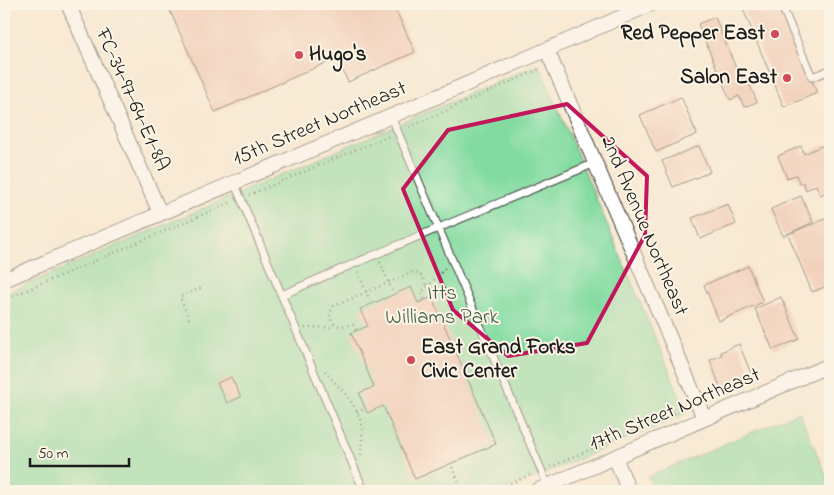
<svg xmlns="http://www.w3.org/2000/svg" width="834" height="495" viewBox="0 0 834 495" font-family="'Indie Flower',sans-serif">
<rect width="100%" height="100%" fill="#fcf5e5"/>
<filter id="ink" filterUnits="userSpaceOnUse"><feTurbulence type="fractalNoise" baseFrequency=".02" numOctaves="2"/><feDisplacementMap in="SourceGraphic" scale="10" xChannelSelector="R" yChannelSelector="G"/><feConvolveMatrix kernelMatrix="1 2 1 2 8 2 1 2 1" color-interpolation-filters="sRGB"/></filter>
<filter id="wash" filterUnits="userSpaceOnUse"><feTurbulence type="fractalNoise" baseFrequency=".0096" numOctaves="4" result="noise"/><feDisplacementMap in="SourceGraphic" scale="20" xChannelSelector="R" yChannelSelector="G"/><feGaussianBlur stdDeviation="1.12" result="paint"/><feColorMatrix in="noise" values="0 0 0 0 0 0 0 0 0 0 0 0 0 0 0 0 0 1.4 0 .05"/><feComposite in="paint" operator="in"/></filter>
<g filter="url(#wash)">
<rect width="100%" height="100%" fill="#f8e9d3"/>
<path fill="#82dba1" stroke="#4f7c5e" d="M 539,64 L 687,413 L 503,491 L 4,491 L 4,294 Z
M 799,412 L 830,485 L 830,491 L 654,491 L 648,477 Z"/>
<g id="blocks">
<path fill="#ebb5a1" d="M 167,4 L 393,4 L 415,52 L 348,82 L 337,58 L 215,112 Z
M 741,4 L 780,4 L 817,93 L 784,107 Z
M 715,17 L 738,73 L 744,71 L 757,102 L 744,107 L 739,96 L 730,100 L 698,24 Z
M 681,97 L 697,134 L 656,152 L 640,115 Z
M 826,144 L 830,153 L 830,191 L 820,195 L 816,185 L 806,190 L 803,182 L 800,184 L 796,175 L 787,178 L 778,156 L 801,146 L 804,154 Z
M 699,146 L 710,172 L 673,187 L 662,161 Z
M 801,196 L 813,222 L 783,236 L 771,209 Z
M 728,204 L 736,224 L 700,239 L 692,218 Z
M 830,217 L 830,246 L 828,247 L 830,254 L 830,285 L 812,292 L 788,234 Z
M 748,266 L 763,302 L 719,321 L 704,285 Z
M 411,287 L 418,303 L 432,297 L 496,444 L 415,479 L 383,406 L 367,413 L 359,393 L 374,387 L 351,333 L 368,326 L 360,309 Z
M 781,297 L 799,339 L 773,350 L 755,309 Z
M 739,344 L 752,376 L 721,389 L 710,360 L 722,355 L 721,352 Z
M 231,377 L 241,397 L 227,403 L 217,383 Z"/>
</g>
</g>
<g filter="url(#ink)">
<use href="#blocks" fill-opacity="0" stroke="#3d3b37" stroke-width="1"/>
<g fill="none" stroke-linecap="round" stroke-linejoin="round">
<g stroke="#3d3b37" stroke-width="9">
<path id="service" d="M 781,4 L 812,77 L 830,70
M 391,116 L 548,486
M 234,182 L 364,491
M 282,295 C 385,249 490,207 595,163"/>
</g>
<g stroke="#3d3b37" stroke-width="16">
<path id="minor" d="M 68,4 L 160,213
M 547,50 L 704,418
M 4,280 C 219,188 437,99 651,4
M 615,457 L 629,491
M 536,491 L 830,365"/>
</g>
<path stroke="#3d3b37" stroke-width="2.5" stroke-dasharray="1 4" stroke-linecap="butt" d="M 405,129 L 542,68
M 249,195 L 389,136
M 380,262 L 393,293
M 358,272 L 371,303
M 424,299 L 421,293 L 446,268
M 4,300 L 232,202
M 189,319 L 180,297 L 201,288
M 305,328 L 335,327
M 356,330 L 353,325 L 336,326 C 329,320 328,314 334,306 L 413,272 C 422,272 424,280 427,287
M 325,371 C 339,389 359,404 362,428 C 363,438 361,447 361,457
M 357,412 L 364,409
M 452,467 L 463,491
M 550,467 L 684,409
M 492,491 L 533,474"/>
<use href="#service" stroke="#fff" stroke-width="7"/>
<use href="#minor" stroke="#fff" stroke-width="14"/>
</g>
</g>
<path d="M0 0H834V495H0ZM 567,104 L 647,176 L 645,235 L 587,343 L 508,356 L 453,310 L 403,189 L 448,130 Z" fill="#f8e9d3" fill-opacity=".55" fill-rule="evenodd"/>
<path fill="none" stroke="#c2185b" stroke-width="4" stroke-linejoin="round" d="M 567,104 L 647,176 L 645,235 L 587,343 L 508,356 L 453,310 L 403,189 L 448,130 Z"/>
<g fill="#d1495b" stroke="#fcf5e5" stroke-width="2">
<circle cx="775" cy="34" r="5"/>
<circle cx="299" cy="55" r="5"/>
<circle cx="787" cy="78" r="5"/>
<circle cx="411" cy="360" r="5"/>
</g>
<g text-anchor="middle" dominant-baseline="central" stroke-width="4" stroke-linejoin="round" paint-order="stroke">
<g font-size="21" font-weight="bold" fill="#1c1c1c" stroke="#fcf5e5" text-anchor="end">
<text x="765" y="34">Red Pepper East</text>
<text x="309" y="55" text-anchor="start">Hugo's</text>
<text x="777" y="78">Salon East</text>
<text x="421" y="348" text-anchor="start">East Grand Forks<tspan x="421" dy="24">Civic Center</tspan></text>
</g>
<g font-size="21" fill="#1c1c1c" stroke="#fcf5e5">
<text transform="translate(132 100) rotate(66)">FC-34-97-64-E1-8A</text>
<text transform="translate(320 124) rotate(-23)">15th Street Northeast</text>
<text transform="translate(644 226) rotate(67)">2nd Avenue Northeast</text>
<text transform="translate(675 410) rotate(-23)">17th Street Northeast</text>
</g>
<g font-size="21" fill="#405f4b" stroke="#fcf5e5">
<text x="442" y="294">Itts<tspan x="442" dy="24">Williams Park</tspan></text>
</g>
</g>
<rect width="834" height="495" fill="none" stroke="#fcf5e5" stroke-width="20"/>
<path d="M30 458v8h99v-8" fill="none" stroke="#1c1c1c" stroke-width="2.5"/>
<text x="38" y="458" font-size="15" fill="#1c1c1c" stroke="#fcf5e5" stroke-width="4" paint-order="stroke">50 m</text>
</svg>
